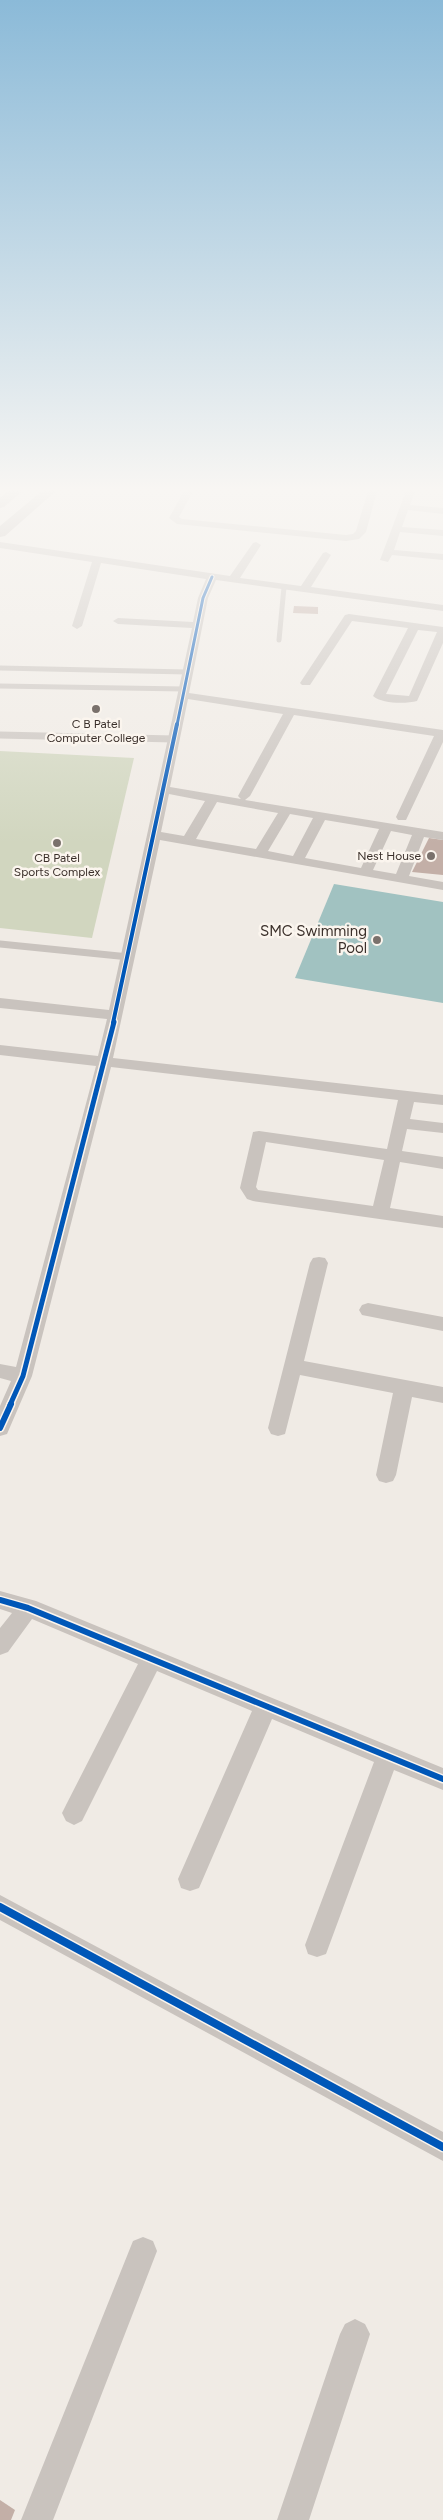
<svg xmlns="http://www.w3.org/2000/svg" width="443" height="2520" viewBox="0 0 443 2520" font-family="Figtree,sans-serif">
<rect width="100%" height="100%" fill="#f0ebe5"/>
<path fill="#d1d6bf" d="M 0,751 L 134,758 L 92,938 L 0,928 Z"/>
<path fill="#a1c2c1" d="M 334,884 L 443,902 L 443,1003 L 295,978 Z"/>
<path fill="#c3afa7" d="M 294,606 L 318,607 L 318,614 L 293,613 Z
M 429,838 L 443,840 L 443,875 L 412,872 Z
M 0,2500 L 15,2510 L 11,2520 L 0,2520 Z"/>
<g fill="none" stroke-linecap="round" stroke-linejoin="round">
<path stroke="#c9c3be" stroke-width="5" d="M 279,640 L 284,587
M 0,668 L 187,672
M 0,686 L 184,689"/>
<path stroke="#c9c3be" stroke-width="7" d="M 0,735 L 174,739
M 0,944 L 129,957"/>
<path fill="#c9c3be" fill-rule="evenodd" d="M 184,491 L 193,491 L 179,517 L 182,519 L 346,535 L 353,534 L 356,531 L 368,491 L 377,491 L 366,532 L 359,539 L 346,541 L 177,524 L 169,518 Z
M 406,491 L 415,491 L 410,505 L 443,508 L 443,514 L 408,510 L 402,527 L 443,530 L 443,536 L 400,532 L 394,550 L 443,554 L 443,560 L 392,555 L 388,562 L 380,560 Z
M 0,542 L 230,576 L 253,543 L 256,542 L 261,545 L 240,578 L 301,586 L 323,553 L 326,552 L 331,555 L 311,587 L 443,605 L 443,611 L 216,580 L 208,598 L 189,693 L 443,730 L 443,742 L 406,820 L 398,820 L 396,817 L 434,736 L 294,715 L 250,796 L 245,800 L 443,832 L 443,840 L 424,837 L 409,876 L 443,882 L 443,890 L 160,840 L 113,1058 L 443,1095 L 443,1105 L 414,1102 L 410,1119 L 443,1123 L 443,1133 L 407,1129 L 402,1151 L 443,1157 L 443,1169 L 400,1162 L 390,1208 L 443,1216 L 443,1228 L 253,1201 L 247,1199 L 240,1188 L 253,1132 L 259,1131 L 387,1149 L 398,1100 L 111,1067 L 32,1376 L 7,1434 L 0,1436 L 0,1406 L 11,1381 L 0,1378 L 0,1364 L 16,1367 L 96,1066 L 0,1055 L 0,1045 L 98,1056 L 107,1019 L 0,1008 L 0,998 L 109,1010 L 192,628 L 118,624 L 113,621 L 118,618 L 193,622 L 198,598 L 206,579 L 101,563 L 82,626 L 77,629 L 72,626 L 92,562 L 0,548 ZM 188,699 L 283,714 L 238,796 L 241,799 L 170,787 ZM 169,794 L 205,801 L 184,836 L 161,832 ZM 217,802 L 278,813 L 256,849 L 196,839 ZM 290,814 L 313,818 L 293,856 L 268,851 ZM 325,820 L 379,829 L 361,868 L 305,858 ZM 391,831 L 412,835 L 396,874 L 373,870 ZM 266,1142 L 384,1160 L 373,1206 L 258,1190 L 256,1187 Z
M 349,614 L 443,627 L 443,643 L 417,701 C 406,704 382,704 373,696 L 408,628 L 352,621 L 310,685 L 302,685 L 300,683 L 345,615 ZM 418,630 L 437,632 L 409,696 L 386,694 Z
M 319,1257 L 325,1258 L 328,1263 L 304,1361 L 443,1387 L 443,1403 L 412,1397 L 396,1475 L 393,1481 L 386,1483 L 379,1481 L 376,1475 L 393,1393 L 300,1375 L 285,1434 L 278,1436 L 271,1434 L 268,1428 L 310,1263 L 313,1258 Z
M 368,1303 L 443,1317 L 443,1331 L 362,1315 L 359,1310 L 362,1305 Z
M 0,1591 L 36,1601 L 443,1768 L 443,1790 L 394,1770 L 326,1954 L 317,1957 L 308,1954 L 305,1945 L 374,1762 L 272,1719 L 199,1888 L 190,1891 L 181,1888 L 178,1879 L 252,1711 L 157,1671 L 82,1821 L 74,1825 L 66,1821 L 62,1813 L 66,1805 L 138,1664 L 32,1619 L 8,1652 L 0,1655 L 0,1628 L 12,1613 L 0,1609 Z
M 0,1895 L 443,2132 L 443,2161 L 0,1920 Z
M 143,2237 L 153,2241 L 157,2251 L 53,2520 L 21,2520 L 133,2241 Z
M 355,2319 L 365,2324 L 370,2334 L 309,2520 L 277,2520 L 340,2334 L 345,2324 Z"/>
<path fill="#bab3ae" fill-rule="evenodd" d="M 8,491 L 22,491 L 4,507 L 0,508 L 0,498 Z
M 42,491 L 56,491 L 5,536 L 0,537 L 0,526 Z"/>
<g stroke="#fbf5ee" stroke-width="5">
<path id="cycleway-far4" d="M 177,725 L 203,598 L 212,577"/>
</g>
<g stroke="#fbf5ee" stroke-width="6">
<path id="cycleway-far3" d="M 113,1023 L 177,724"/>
</g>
<g stroke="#fbf5ee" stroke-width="8">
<path id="cycleway-far2" d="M 10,1405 L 23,1376 L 114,1022"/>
</g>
<g stroke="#fbf5ee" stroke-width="9">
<path id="cycleway-far1" d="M 0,1428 L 11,1404
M 0,1600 L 28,1608 L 443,1779"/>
</g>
<g stroke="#fbf5ee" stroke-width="11">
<path id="cycleway" d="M 0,1907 L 443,2147"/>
</g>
<use href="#cycleway-far4" stroke="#0057b8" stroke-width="3"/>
<use href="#cycleway-far3" stroke="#0057b8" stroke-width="4"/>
<use href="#cycleway-far2" stroke="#0057b8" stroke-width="5"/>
<use href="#cycleway-far1" stroke="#0057b8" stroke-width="6"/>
<use href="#cycleway" stroke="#0057b8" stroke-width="8"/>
</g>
<linearGradient id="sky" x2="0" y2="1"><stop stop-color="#8bbad8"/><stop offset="0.58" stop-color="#f8f6f3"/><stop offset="1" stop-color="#f8f6f3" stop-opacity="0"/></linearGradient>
<rect width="443" height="844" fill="url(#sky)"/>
<g fill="#7a716c" stroke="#fbf5ee" stroke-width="2">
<circle cx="96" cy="709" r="5"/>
<circle cx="57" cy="843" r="5"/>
<circle cx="431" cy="856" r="5"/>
<circle cx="377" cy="940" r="5"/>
</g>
<g text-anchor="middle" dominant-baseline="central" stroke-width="5" stroke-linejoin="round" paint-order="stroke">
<g font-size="12" fill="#3b302b" stroke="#fbf5ee">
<text x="96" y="724">C B Patel<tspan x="96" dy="14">Computer College</tspan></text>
<text x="421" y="856" text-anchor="end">Nest House</text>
<text x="57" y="858">CB Patel<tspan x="57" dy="14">Sports Complex</tspan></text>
</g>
<g font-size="15" fill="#3b302b" stroke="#fbf5ee" text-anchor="end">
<text x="367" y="931">SMC Swimming<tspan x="367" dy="17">Pool</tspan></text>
</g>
</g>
</svg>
